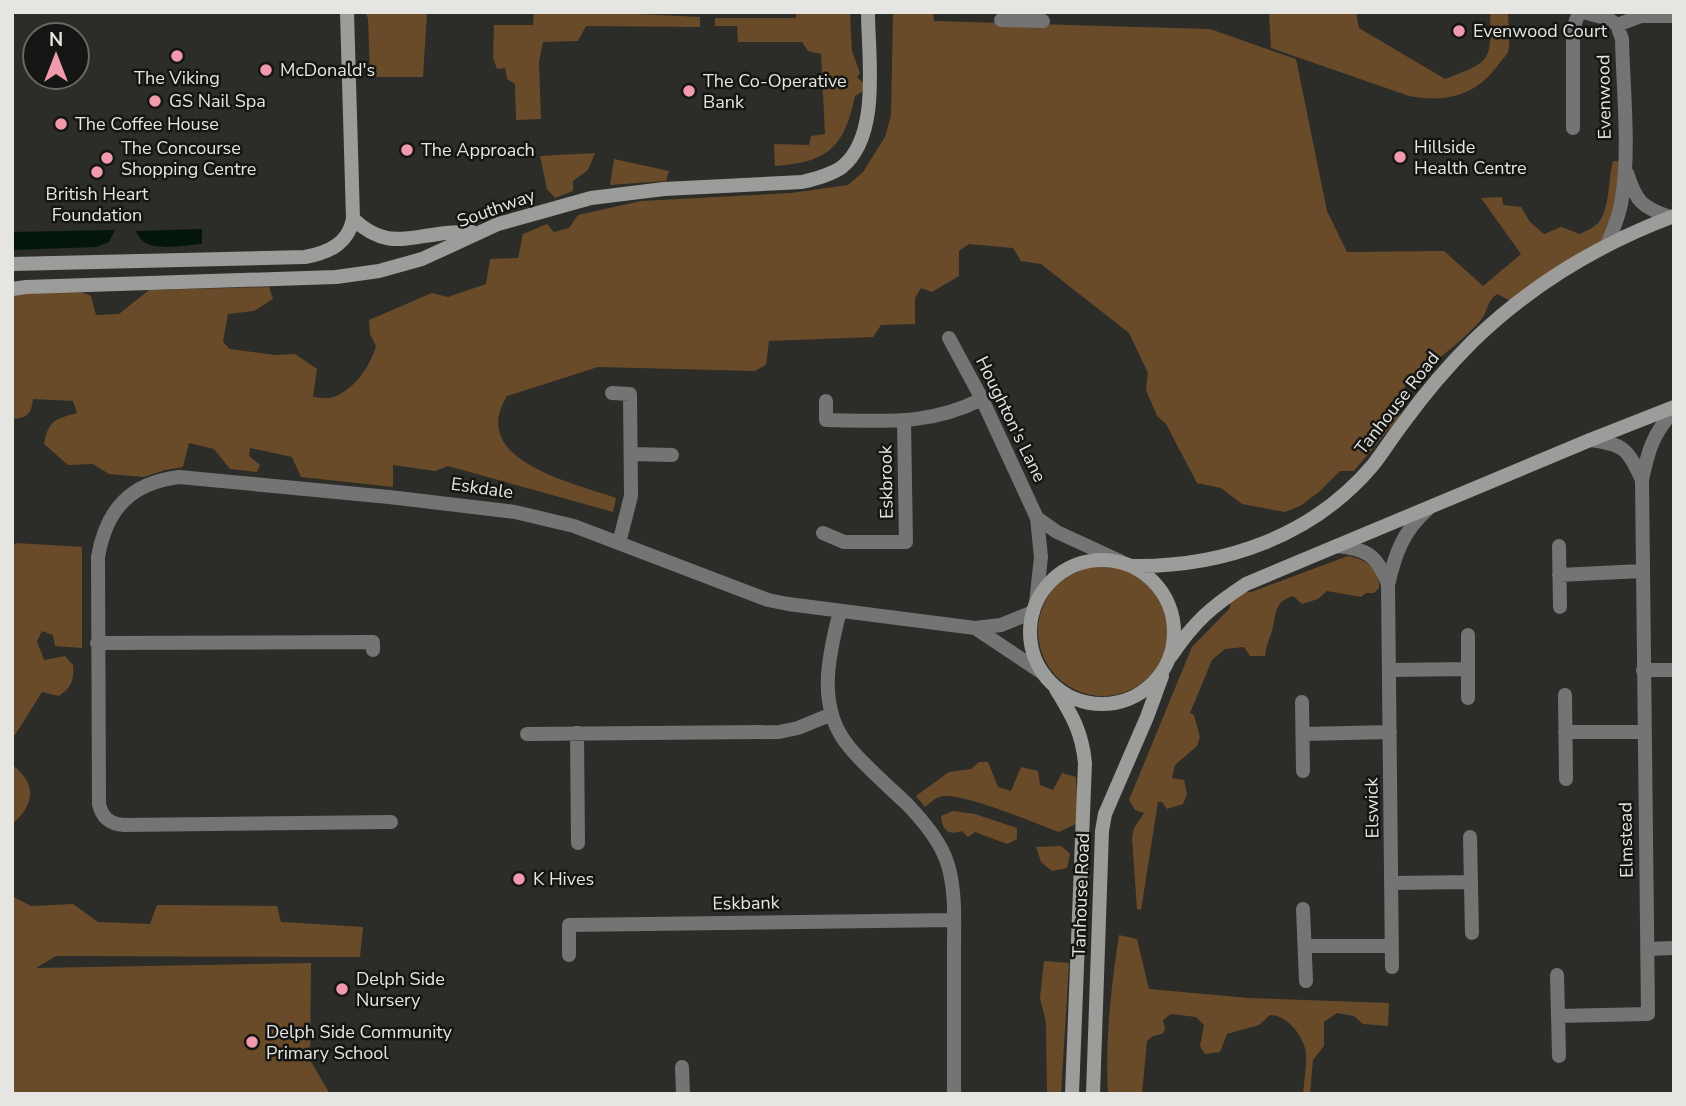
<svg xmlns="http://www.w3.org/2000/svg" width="1686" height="1106" viewBox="0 0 1686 1106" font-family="'Nunito Sans',sans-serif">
<rect width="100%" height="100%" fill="#2c2c29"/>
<path fill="#6a4b29" d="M 365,12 L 427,12 L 423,77 L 370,77 L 368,18 Z
M 595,12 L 700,17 L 700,27 L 586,26 L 578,41 L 543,42 L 539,62 L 541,119 L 516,120 L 515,84 L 507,79 L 505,68 L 497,69 L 493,58 L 494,25 L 533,25 L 534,13 Z
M 796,12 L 850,12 L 852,51 L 860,73 L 857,77 L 864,84 L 862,92 L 855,96 C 844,148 828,162 775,166 L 774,144 L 809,145 L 811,136 L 825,134 L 821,54 L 808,51 L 802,42 L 738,42 L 737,26 L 715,26 L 715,18 L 796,18 Z
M 893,12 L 933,12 L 934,21 L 1210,29 L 1296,59 L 1327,211 L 1347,252 L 1444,251 L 1483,286 L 1521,254 L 1481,198 L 1502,197 L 1503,205 L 1521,207 L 1530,222 L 1544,234 L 1561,227 L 1580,234 C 1586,231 1595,227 1599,222 C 1610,208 1608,179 1613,161 L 1631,162 L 1605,243 L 1509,300 L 1497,294 C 1485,303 1489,311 1480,321 C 1458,346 1431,363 1405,385 L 1400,416 L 1354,471 L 1340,471 L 1319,492 L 1300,506 L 1285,512 L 1242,504 L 1221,488 L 1197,483 L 1166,424 L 1157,416 L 1146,390 L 1148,373 L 1129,333 L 1041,264 L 1021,261 L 1013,248 L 969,244 L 959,251 L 959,276 L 932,292 L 921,288 L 915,298 L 915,324 L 881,325 L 873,337 L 769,341 L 766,365 L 755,371 L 598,367 L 507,396 C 467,461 574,483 616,498 L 613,512 L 448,466 L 435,471 L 393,465 L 393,487 L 301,477 L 292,457 L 250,448 L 249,456 L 260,465 L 257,472 L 230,469 L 214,449 L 189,443 L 183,467 L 165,470 L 144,477 L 109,474 L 93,464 L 68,465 L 44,444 C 48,420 56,419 77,413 L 73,401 L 33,399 C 31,414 28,418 12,419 L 12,292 L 72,288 L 91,296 L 96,315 L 119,314 L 149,290 L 269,287 L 273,299 L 254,311 L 228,314 L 223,342 L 230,349 L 276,355 L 295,354 L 317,369 L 313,397 C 318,397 325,399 330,398 C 353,392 370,367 376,346 L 370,334 L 369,320 L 432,293 L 448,297 L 486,284 L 490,259 L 518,258 L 523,234 L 547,224 L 554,232 L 569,228 L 578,215 L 641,201 L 791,193 L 848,185 L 863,172 L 885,137 L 891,116 Z
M 1269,12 L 1356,12 L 1359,28 L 1445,79 C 1492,61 1491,62 1490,12 L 1508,12 C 1508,23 1511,41 1508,52 C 1506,56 1501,61 1498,65 C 1476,96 1445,103 1409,96 L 1271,48 Z
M 595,153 L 588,170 L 573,181 L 573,191 L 555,198 L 547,189 L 540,156 Z
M 614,159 L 669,171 L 666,181 L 610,185 Z
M 16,543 L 82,547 L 82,648 L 55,646 L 53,635 L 42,631 L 37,641 L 44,660 L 65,656 L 73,665 C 74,680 72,687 59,696 L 42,692 L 15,735 L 12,735 L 12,546 Z
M 1348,556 C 1366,559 1380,569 1379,588 L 1374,593 L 1366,593 L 1361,597 L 1327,591 L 1318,599 L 1302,604 L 1293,596 C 1272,602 1277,617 1271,634 C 1268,642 1266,647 1265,656 L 1250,656 L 1244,647 L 1225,649 L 1212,660 L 1190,713 L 1194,715 L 1200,737 L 1197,746 L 1175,765 L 1172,778 L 1184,780 L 1187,794 L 1183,804 L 1167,809 L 1162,802 L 1158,802 L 1141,910 L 1137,909 L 1132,838 L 1134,828 L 1144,813 L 1135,810 L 1129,800 L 1192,647 L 1230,608 L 1231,598 L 1242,592 L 1251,592 Z
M1038 631a65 65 0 1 1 130 0a65 65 0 1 1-130 0Z
M 979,762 L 988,762 L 998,787 L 1011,791 L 1021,767 L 1038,771 L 1040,785 L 1053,790 L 1062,773 L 1076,777 L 1078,823 L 1059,832 C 1032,822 969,795 944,796 C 936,797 931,802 925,807 L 916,796 L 949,772 L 971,769 Z
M 15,767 C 37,785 34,806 12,824 L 12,768 Z
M 953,811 L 975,814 L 1017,828 L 1017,839 L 1007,844 L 975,832 L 968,837 L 962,831 C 948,836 942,830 941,816 Z
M 1061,846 L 1070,854 L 1067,868 L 1052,871 L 1041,862 L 1036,847 Z
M 12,896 L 31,906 L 73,904 L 98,922 L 150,924 L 157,905 L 277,906 L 281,922 L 363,927 L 360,957 L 56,956 L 36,968 L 311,963 L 310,1060 L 330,1094 L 12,1094 Z
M 1119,935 L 1137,939 L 1149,989 L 1248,998 L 1389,1003 L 1388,1026 L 1363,1024 L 1354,1016 L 1337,1013 L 1324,1022 L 1324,1046 L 1313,1060 L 1310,1094 L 1303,1094 C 1304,1081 1307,1067 1306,1053 C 1304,1036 1287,1015 1270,1015 L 1259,1025 L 1227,1034 L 1220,1052 L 1205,1054 L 1200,1046 L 1204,1025 L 1196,1017 L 1171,1014 L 1163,1020 L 1165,1030 L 1162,1034 L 1153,1036 L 1147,1041 L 1142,1094 L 1108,1094 C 1105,1042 1111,986 1119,935 Z
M 1044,961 L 1069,963 L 1061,1094 L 1047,1094 L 1046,1022 L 1040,998 Z"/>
<path fill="#041609" d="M 202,229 L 202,244 C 181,245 144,255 136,231 Z
M 115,230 L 109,242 L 96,247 L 12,250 L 12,232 Z"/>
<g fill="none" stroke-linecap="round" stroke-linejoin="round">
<path stroke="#737473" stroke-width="14" d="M 1583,12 L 1609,19 L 1617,25 L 1641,16 L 1674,16
M 1001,20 L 1043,21
M 1573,128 L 1573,29 L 1579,12
M 1627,173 C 1636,201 1641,207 1670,217
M 1607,245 C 1613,230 1620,215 1622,198 C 1630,150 1623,89 1622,39 L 1617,25
M 949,338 L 982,399 L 1037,518 L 1041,557 L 1036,603
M 612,393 L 630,394 L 631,496 L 619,543
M 826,401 L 826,420 C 884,421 929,426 982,399
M 1590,440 C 1624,444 1628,449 1642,480
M 632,454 L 672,455
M 1037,518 L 1057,532 L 1120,561
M 823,533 L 844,542 L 906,542 L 904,421
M 1337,546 C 1367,549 1377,555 1388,584
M 1559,546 L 1560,607
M 1559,575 L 1642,571
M 840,611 C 828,657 816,709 850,748 C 867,768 888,786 907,804 C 924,822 941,842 948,865 C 956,892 954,923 954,950 C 954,998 954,1046 954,1094
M 975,628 L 1044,674
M 1468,635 L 1468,698
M 97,643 L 373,642 L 373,650
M 1389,670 L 1468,669
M 1643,670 L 1674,670
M 1565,695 L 1566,779
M 1302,702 L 1303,771
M 1565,732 L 1644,732
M 577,733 L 578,843
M 527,734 L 779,732 L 798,728 L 832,714
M 1303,734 L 1390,732
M 391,822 L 124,825 C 110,824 102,818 99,804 L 98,557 C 106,510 130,483 179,477 L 389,497 L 515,512 L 574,526 L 768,600 L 788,604 L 975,628 L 1001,625 L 1033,612
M 1470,837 L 1472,933
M 1392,883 L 1470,882
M 1303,909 L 1306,981
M 1305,946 L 1392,946
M 1647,949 L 1674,948
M 569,955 L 569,925 L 954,920
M 1392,967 L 1388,585 C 1395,554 1403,531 1428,509
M 1557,975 L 1559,1056
M 1558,1016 L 1648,1014 L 1642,480 C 1648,451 1653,433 1674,411
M 682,1067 L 683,1094"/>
<path stroke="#9c9d9a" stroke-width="14" d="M 353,219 C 384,247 401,239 438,234 C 449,232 461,232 472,232
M 12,264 L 305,257 C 328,253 348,244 353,219 L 347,12
M 12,289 L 26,287 L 336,277 L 379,271 L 422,259 L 498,224 L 591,198 L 664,189 L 802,182 C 815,179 831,175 842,167 C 881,136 868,56 868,12
M1030 632a72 72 0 1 1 144 0a72 72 0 1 1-144 0Z
M 1133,566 C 1225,567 1313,536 1373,465 C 1384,451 1393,436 1404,422 C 1425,393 1448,366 1473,341 C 1530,286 1599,244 1674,216
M 1171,656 C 1195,621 1211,607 1246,584 L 1590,440 L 1674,407
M 1056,689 C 1072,715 1082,732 1085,763 L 1072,1094
M 1093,1094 L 1102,831 L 1105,814 L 1147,717 L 1162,676"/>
</g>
<g fill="#f29aad" stroke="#151513" stroke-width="2.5">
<circle cx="1459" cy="31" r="7"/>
<circle cx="177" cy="56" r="7"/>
<circle cx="266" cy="70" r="7"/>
<circle cx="689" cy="91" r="7"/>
<circle cx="155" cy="101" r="7"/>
<circle cx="61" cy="124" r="7"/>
<circle cx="407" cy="150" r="7"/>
<circle cx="1400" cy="157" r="7"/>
<circle cx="107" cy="158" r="7"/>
<circle cx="97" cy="172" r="7"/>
<circle cx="519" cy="879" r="7"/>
<circle cx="342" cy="989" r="7"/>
<circle cx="252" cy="1042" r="7"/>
</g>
<g text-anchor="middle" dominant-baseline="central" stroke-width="5" stroke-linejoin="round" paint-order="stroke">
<g font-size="18" fill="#e5e5e2" stroke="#151513" text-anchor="start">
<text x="1473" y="31">Evenwood Court</text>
<text x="280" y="70">McDonald's</text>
<text x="177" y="78" text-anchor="middle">The Viking</text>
<text x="703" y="81">The Co-Operative<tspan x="703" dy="21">Bank</tspan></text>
<text x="169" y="101">GS Nail Spa</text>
<text x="75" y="124">The Coffee House</text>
<text x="1414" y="147">Hillside<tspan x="1414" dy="21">Health Centre</tspan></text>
<text x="121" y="148">The Concourse<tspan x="121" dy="21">Shopping Centre</tspan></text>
<text x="421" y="150">The Approach</text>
<text x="97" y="194" text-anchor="middle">British Heart<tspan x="97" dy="21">Foundation</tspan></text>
<text x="533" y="879">K Hives</text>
<text x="356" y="979">Delph Side<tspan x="356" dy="21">Nursery</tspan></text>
<text x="266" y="1032">Delph Side Community<tspan x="266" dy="21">Primary School</tspan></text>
</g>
<g font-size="18" fill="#e5e5e2" stroke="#151513">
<text transform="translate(1604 97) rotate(-91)">Evenwood</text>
<text transform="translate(496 208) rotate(-20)">Southway</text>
<text transform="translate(1397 403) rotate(-52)">Tanhouse Road</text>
<text transform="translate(1011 419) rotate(64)">Houghton's Lane</text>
<text transform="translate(886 482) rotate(-91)">Eskbrook</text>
<text transform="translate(482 488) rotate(8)">Eskdale</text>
<text transform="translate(1372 808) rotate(-91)">Elswick</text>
<text transform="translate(1626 840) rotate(-91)">Elmstead</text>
<text transform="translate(1081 895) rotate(-88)">Tanhouse Road</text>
<text transform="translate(746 903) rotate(-1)">Eskbank</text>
</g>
</g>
<rect width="1686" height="1106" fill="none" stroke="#e5e5e2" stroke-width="28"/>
<g transform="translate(56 56)"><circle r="33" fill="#151513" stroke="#686866" stroke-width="2"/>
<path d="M0-5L12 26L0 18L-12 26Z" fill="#f29aad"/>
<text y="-10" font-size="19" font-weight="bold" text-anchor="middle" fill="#e5e5e2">N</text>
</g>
</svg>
